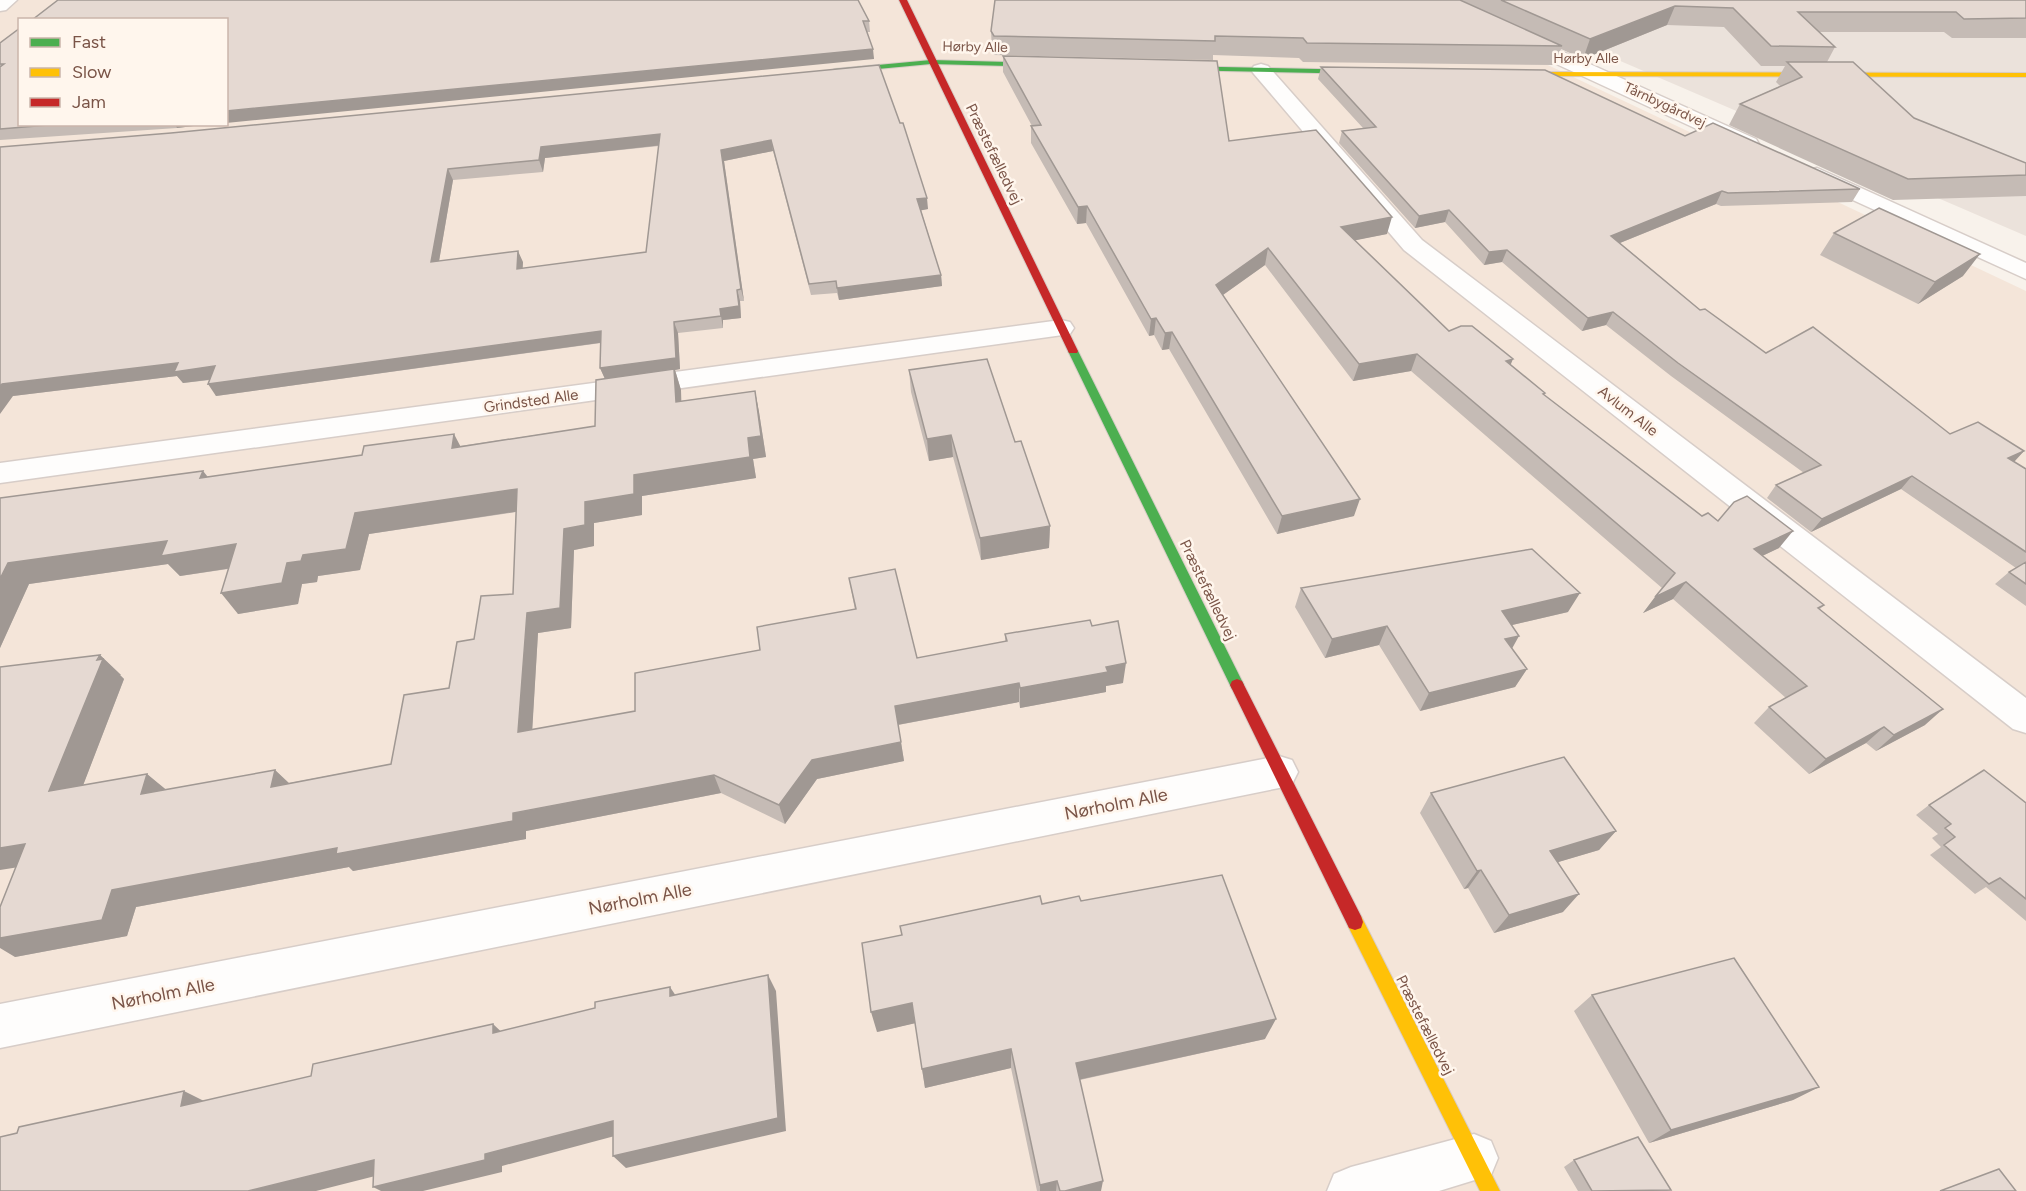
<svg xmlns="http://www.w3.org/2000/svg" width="2026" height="1191" viewBox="0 0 2026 1191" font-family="Figtree,sans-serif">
<rect width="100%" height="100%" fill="#f8f2eb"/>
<path fill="#f4e5d9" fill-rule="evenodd" d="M 0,0 L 1410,0 L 2026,291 L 2026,1191 L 0,1191 ZM 20,20 L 226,20 L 226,124 L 20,124 Z"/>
<path fill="#ebe2db" d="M 1479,0 L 2026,0 L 2026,236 Z"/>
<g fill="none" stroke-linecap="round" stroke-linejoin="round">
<g stroke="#d7cdc8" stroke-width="3">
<path id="street" d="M 0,0 L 17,0 L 6,10 L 0,11 Z
M 1424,0 L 1448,0 L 1756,139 L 1759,144 L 1756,149 L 1748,150 L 1740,149 L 1427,4 Z
M 1261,64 L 1268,66 L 1422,240 L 2026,698 L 2026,733 L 2013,729 L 1404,250 L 1254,74 L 1251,70 L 1254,66 Z
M 1817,168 L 2026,263 L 2026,279 L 1809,180 L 1806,175 L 1809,170 Z
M 1061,320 L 1070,322 L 1074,328 L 1070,334 L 0,483 L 0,463 Z
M 1279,756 L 1292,760 L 1298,772 L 1292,784 L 1279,788 L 0,1048 L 0,1004 Z
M 1474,1134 L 1491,1141 L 1498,1158 L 1491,1175 L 1439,1191 L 1327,1191 L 1334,1174 L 1351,1167 Z"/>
</g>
<g stroke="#d8cdc7" stroke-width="2">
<path id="fast" d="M 931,60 L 1047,63 L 1051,65 L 1047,67 L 931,64 L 835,73 L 831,71 L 835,69 Z
M 1171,66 L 1365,70 L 1369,72 L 1365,74 L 1174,70 L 1171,70 Z
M 1073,348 L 1078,351 L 1244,685 L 1242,689 L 1237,691 L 1232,689 L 1230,685 L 1068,351 Z"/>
</g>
<g stroke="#d8cdc7" stroke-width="2">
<path id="slow" d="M 1507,72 L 2026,73 L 2026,77 L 1510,76 L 1506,74 Z
M 1355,914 L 1361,916 L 1500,1191 L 1480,1191 L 1349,928 L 1347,922 L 1349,916 Z"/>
</g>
<g stroke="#d8cdc7" stroke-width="2">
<path id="jam" d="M 899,0 L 907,0 L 1078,351 L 1077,353 L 1069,353 L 1068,351 Z
M 1237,679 L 1242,681 L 1361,916 L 1363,922 L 1361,928 L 1355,930 L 1349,928 L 1230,685 L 1232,681 Z"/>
</g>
<use href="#street" fill="#fefdfc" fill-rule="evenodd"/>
<use href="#fast" fill="#4caf50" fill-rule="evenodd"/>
<use href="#slow" fill="#ffc107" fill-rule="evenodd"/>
<use href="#jam" fill="#c62828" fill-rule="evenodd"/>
</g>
<path fill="#c5bbb5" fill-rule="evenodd" d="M 995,0 L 2026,0 L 2026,38 L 1952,38 L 1944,32 L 1819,32 L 1835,47 L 1827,62 L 1914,118 L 2026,163 L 2026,196 L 1893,200 L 1729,125 L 1740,104 L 1780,86 L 1776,82 L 1785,66 L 1761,66 L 1724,27 L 1667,25 L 1583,59 L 1561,49 L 1555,65 L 1303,62 L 1299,58 L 1213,55 L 1213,60 L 994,55 L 992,50 L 991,31 Z
M 226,20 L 869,21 L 870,32 L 867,32 L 874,59 Z
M 0,43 L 20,124 L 210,124 L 177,128 L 0,140 Z
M 1003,56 L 1229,141 L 1387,234 L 1355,240 L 1449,331 L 1510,365 L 1544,395 L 1702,516 L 1718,521 L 1779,548 L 1762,556 L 1824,605 L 1820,609 L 1925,725 L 1876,751 L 1866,743 L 1809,774 L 1754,723 L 1769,707 L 1786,698 L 1673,599 L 1643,613 L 1662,588 L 1411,371 L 1353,381 L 1265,265 L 1223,295 L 1354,516 L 1277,534 L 1169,349 L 1162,350 L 1154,335 L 1149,336 L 1086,223 L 1077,224 L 1031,143 L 1031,126 L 1032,126 L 1003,72 Z
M 879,65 L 928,209 L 921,210 L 941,275 L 942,286 L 839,300 L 837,293 L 811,295 L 773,151 L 724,161 L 744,301 L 740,301 L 741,318 L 723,320 L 723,328 L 678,333 L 680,369 L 675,370 L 681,390 L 681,401 L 755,391 L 759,412 L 766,457 L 753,459 L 756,478 L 642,496 L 642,515 L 594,523 L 594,546 L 574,550 L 571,628 L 538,633 L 532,730 L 635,711 L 760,650 L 855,610 L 849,578 L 917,658 L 1005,642 L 1005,634 L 1092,626 L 1123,683 L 1106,686 L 1106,692 L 1020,708 L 1019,702 L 898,725 L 904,761 L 817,779 L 785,824 L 721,793 L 526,831 L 526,839 L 353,871 L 349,867 L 136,907 L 127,936 L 15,957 L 100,655 L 121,675 L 120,675 L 124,679 L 83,785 L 147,774 L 165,790 L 275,770 L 289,783 L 391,764 L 449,688 L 474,639 L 513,594 L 516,512 L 369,534 L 360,570 L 318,576 L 317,582 L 302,584 L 298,604 L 238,614 L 228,569 L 180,576 L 168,564 L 29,584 L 0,648 L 0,498 L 203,471 L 208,477 L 460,446 L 595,426 L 605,379 L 600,368 L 601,343 L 216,396 L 210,380 L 183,383 L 177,376 L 13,396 L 171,133 ZM 659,146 L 646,252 L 522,269 L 523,262 L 439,261 L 453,180 L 543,172 L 545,158 Z
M 1321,67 L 1685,136 L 1860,189 L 1852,202 L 1721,206 L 1716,204 L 1620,243 L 1700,310 L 1766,353 L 1950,434 L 2024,451 L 2014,462 L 2026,469 L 2026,606 L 1995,584 L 2009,572 L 2016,568 L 1901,489 L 1811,532 L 1767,498 L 1776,485 L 1804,473 L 1671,376 L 1606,325 L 1582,331 L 1502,262 L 1484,265 L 1445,222 L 1415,228 L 1339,143 L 1342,131 L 1363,128 L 1318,79 Z
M 1834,233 L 1963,276 L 1918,304 L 1820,255 Z
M 909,370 L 1015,442 L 1050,526 L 1049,548 L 981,560 L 953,457 L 929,461 L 911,392 Z
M 1301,588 L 1568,612 L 1512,625 L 1512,649 L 1527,669 L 1515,687 L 1420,711 L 1379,645 L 1325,658 L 1295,607 Z
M 1431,793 L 1616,831 L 1599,850 L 1558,862 L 1563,912 L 1494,933 L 1468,888 L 1464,889 L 1420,813 Z
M 2026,803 L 2026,921 L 1986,887 L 1975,894 L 1930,855 L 1941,847 L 1932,838 L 1938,834 L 1916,815 L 1929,805 Z
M 1081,901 L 1265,1039 L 1080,1080 L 1101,1191 L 1037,1191 L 1011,1068 L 925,1088 L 915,1023 L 877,1032 L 1042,904 Z
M 1592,995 L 1819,1087 L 1793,1100 L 1649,1143 L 1574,1011 Z
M 1574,1160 L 1670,1191 L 1578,1191 L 1564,1167 Z"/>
<path fill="#a09893" d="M 1675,6 L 1667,25 L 1583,59 L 1590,39 Z
M 873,49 L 874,59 L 226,123 L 226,111 Z
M 175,124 L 210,124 L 177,128 Z
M 660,134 L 663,145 L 545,158 L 543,172 L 539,160 L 541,147 Z
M 771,140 L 773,151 L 724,161 L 744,301 L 741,289 L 721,150 Z
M 448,169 L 453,180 L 437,273 L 431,262 Z
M 1722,191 L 1716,204 L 1605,249 L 1611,236 Z
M 927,198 L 928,209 L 918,211 L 917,199 Z
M 1087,206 L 1086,223 L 1077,224 L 1078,207 Z
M 1449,210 L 1445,222 L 1415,228 L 1419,216 Z
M 1392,217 L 1387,234 L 1337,244 L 1341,227 Z
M 1268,248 L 1265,265 L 1213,302 L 1216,285 Z
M 1507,250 L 1502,262 L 1484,265 L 1489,252 Z
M 518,251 L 523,262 L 522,281 L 517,269 Z
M 1980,254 L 1963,276 L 1918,304 L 1935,282 Z
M 941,275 L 942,286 L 839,300 L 837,288 Z
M 737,290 L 740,301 L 741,318 L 723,320 L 723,328 L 721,316 L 720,309 Z
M 1613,312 L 1606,325 L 1582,331 L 1588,318 Z
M 1156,318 L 1154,335 L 1149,336 L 1151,319 Z
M 674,322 L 678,333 L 680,369 L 675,370 L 681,390 L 682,423 L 676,402 L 605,379 L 600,368 Z
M 601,331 L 606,342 L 216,396 L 208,384 Z
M 1172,332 L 1169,349 L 1162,350 L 1165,333 Z
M 1417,354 L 1411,371 L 1353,381 L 1359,364 Z
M 1513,359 L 1506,376 L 1506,361 Z
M 178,363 L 215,366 L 223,378 L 183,383 L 177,376 L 13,396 L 0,414 L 0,387 L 2,384 Z
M 755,391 L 759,412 L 766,457 L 753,459 L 756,478 L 642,496 L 642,515 L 594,523 L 594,546 L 574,550 L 571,628 L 538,633 L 531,751 L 518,732 L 527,613 L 564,529 L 585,502 L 634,475 L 748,438 Z
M 454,434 L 465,455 L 452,448 Z
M 951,435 L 953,457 L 929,461 L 927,439 Z
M 2024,451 L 2012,464 L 2008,458 Z
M 203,471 L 219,492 L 200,478 Z
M 1912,476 L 1901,489 L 1811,532 L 1822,519 Z
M 517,489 L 527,510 L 369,534 L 360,570 L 318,576 L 317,582 L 302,584 L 298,604 L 238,614 L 221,593 L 303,555 L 355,513 Z
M 1360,499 L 1354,516 L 1277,534 L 1282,516 Z
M 1050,526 L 1049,548 L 981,560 L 980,538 Z
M 1793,531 L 1779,548 L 1741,566 L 1754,549 Z
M 167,541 L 236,544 L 252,565 L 180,576 L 168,564 L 29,584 L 0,648 L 0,579 L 8,563 Z
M 1686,582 L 1673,599 L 1643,613 L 1655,597 Z
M 1580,593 L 1568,612 L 1491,630 L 1502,611 Z
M 1387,626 L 1379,645 L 1325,658 L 1332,639 Z
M 1519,636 L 1509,654 L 1505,639 Z
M 100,655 L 121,675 L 120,675 L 124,679 L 74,809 L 49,791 Z
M 1126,663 L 1123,683 L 1106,686 L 1106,692 L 1020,708 L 1020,688 L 1106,667 Z
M 1527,669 L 1515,687 L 1420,711 L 1429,693 Z
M 1019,683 L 1019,702 L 897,725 L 895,706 Z
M 1943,709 L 1925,725 L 1876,751 L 1894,735 Z
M 1884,727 L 1866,743 L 1809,774 L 1826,759 Z
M 901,742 L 904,761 L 817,779 L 785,824 L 779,805 L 812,760 Z
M 275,770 L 294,788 L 271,787 Z
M 147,774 L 169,792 L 141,794 Z
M 714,775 L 721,793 L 526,831 L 526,839 L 353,871 L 349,867 L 136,907 L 127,936 L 15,957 L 0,948 L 0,938 L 112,890 Z
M 1616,831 L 1599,850 L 1535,869 L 1550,851 Z
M 25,844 L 51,862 L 0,870 L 0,848 Z
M 1481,870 L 1468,888 L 1464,889 L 1477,871 Z
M 1579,894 L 1563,912 L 1494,933 L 1509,915 Z
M 768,975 L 776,991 L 786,1131 L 626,1168 L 613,1156 Z
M 670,987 L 680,1002 L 670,996 Z
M 912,1003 L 916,1023 L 877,1032 L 871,1012 Z
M 1276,1019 L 1265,1039 L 1073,1081 L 1076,1063 Z
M 493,1024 L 509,1039 L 493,1033 Z
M 1011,1049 L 1011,1068 L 925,1088 L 922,1069 Z
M 1819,1087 L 1793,1100 L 1649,1143 L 1671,1130 Z
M 184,1091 L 210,1104 L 181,1106 Z
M 613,1121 L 626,1133 L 502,1166 L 502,1172 L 423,1191 L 381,1191 L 373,1187 L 485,1154 Z
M 374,1160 L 395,1171 L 316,1191 L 248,1191 Z
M 1057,1181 L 1056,1191 L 1040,1191 L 1040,1185 Z
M 1103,1181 L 1101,1191 L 1065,1191 Z"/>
<path fill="#e5d9d2" stroke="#a09893" stroke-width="1.5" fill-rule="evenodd" d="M 58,0 L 858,0 L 869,21 L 863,21 L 873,49 L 226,111 L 226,20 L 32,20 Z
M 995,0 L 1460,0 L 1562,46 L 1307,43 L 1303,38 L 1215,36 L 1215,41 L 994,36 L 991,31 Z
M 1501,0 L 2026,0 L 2026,18 L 1964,19 L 1956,12 L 1798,12 L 1835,47 L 1771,46 L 1733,8 L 1675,6 L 1590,39 Z
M 20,28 L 20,124 L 61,124 L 0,129 L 0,67 L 4,64 L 0,64 L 0,43 Z
M 1003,56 L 1217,61 L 1229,141 L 1316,130 L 1392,217 L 1341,227 L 1449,331 L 1461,326 L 1472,326 L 1513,359 L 1506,361 L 1545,393 L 1543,394 L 1702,516 L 1708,513 L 1718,521 L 1734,502 L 1747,496 L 1793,531 L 1754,549 L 1824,605 L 1818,608 L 1943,709 L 1894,735 L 1884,727 L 1826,759 L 1769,707 L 1807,686 L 1686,582 L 1655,597 L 1675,573 L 1417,354 L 1359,364 L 1268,248 L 1216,285 L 1360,499 L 1282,516 L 1172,332 L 1165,333 L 1156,318 L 1151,319 L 1087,206 L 1078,207 L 1031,126 L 1041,125 Z
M 1787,62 L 1853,62 L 1914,118 L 2026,163 L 2026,175 L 1908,179 L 1740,104 L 1802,77 Z
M 879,65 L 900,123 L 903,123 L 927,198 L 917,199 L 941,275 L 837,288 L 836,281 L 809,284 L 771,140 L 721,150 L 741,289 L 737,290 L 739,306 L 720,309 L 721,316 L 674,322 L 676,358 L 600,368 L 601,331 L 208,384 L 215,366 L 174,372 L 178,363 L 2,384 L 0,387 L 0,147 L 171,133 ZM 660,134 L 646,252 L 517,269 L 518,251 L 431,262 L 448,169 L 539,160 L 541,147 Z
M 1321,67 L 1545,70 L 1685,136 L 1713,123 L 1860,189 L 1728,193 L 1722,191 L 1611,236 L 1700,310 L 1705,309 L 1766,353 L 1813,327 L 1950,434 L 1978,422 L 2024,451 L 2008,458 L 2026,469 L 2026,552 L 1912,476 L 1822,519 L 1776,485 L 1821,465 L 1678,363 L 1613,312 L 1588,318 L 1507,250 L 1489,252 L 1449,210 L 1419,216 L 1342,131 L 1376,127 Z
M 1879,208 L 1980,254 L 1935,282 L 1834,233 Z
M 987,359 L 1015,442 L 1021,441 L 1050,526 L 980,538 L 951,435 L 927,439 L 909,370 Z
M 674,369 L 676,402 L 755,391 L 761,436 L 748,438 L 750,457 L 634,475 L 634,494 L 585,502 L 585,525 L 564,529 L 560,608 L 527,613 L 518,732 L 635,711 L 635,673 L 760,650 L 757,627 L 856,609 L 849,578 L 895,569 L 917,658 L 1007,641 L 1005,634 L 1090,620 L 1092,626 L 1118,621 L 1126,663 L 1106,667 L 1108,672 L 1020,688 L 1019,683 L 895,706 L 901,742 L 812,760 L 779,805 L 714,775 L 513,813 L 513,821 L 336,854 L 337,848 L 112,890 L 102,920 L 0,938 L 0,907 L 25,844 L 0,848 L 0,667 L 100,655 L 97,660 L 103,659 L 49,791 L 147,774 L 141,794 L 275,770 L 271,787 L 391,764 L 404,695 L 449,688 L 457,642 L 474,639 L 481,596 L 513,594 L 517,489 L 355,513 L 346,549 L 303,555 L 301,561 L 287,563 L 282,583 L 221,593 L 236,544 L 161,556 L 167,541 L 8,563 L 0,579 L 0,498 L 203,471 L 200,478 L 362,455 L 364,446 L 454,434 L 452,448 L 595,426 L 596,380 Z
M 1532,549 L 1580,593 L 1502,611 L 1519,636 L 1505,639 L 1527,669 L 1429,693 L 1387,626 L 1332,639 L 1301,588 Z
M 2026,562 L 2026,584 L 2009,572 Z
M 1564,757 L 1616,831 L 1550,851 L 1579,894 L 1509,915 L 1481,870 L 1477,871 L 1431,793 Z
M 1984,770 L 2026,803 L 2026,899 L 2000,878 L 1989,884 L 1944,845 L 1955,837 L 1945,828 L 1951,824 L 1929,805 Z
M 1222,875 L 1276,1019 L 1076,1063 L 1103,1181 L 1065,1191 L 1060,1191 L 1057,1181 L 1040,1185 L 1011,1049 L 922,1069 L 912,1003 L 871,1012 L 862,943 L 902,935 L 900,926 L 1040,896 L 1042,904 L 1079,896 L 1081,901 Z
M 1734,958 L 1819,1087 L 1671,1130 L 1592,995 Z
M 768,975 L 778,1118 L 613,1156 L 613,1121 L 485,1154 L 485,1160 L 373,1187 L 374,1160 L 248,1191 L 0,1191 L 0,1137 L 17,1133 L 19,1127 L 184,1091 L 181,1106 L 311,1076 L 313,1064 L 493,1024 L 493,1033 L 595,1008 L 595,1002 L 670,987 L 670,996 Z
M 1638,1137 L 1671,1190 L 1592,1191 L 1574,1160 Z
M 1999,1169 L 2016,1191 L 1940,1191 Z"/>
<g text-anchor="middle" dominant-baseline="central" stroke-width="5" stroke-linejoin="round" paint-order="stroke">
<g font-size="14" fill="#7a5447" stroke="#fff6ed">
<text transform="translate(975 47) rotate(1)">Hørby Alle</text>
<text x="1586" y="58">Hørby Alle</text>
<text transform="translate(1665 105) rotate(25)">Tårnbygårdvej</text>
</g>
<g font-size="15" fill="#7a5447" stroke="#fff6ed">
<text transform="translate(994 154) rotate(64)">Præstefælledvej</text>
<text transform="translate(531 401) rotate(-8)">Grindsted Alle</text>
<text transform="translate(1628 411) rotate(38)">Avlum Alle</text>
<text transform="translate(1208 590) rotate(64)">Præstefælledvej</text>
<text transform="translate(1425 1025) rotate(63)">Præstefælledvej</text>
</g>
<g font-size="18" fill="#7a5447" stroke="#fff6ed">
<text transform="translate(1116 804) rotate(-11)">Nørholm Alle</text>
<text transform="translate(640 899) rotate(-11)">Nørholm Alle</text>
<text transform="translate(163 994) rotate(-11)">Nørholm Alle</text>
</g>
</g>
<rect x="18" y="18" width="210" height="108" fill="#fff6ed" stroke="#cab5ab" stroke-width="1.5"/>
<rect x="30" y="38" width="30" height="9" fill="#4caf50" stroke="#cab5ab" stroke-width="1.5"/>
<text x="72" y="48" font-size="18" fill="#7a5447">Fast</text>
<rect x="30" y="68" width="30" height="9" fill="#ffc107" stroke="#cab5ab" stroke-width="1.5"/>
<text x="72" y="78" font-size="18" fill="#7a5447">Slow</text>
<rect x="30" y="98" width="30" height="9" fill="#c62828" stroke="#cab5ab" stroke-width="1.5"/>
<text x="72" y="108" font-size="18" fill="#7a5447">Jam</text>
</svg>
